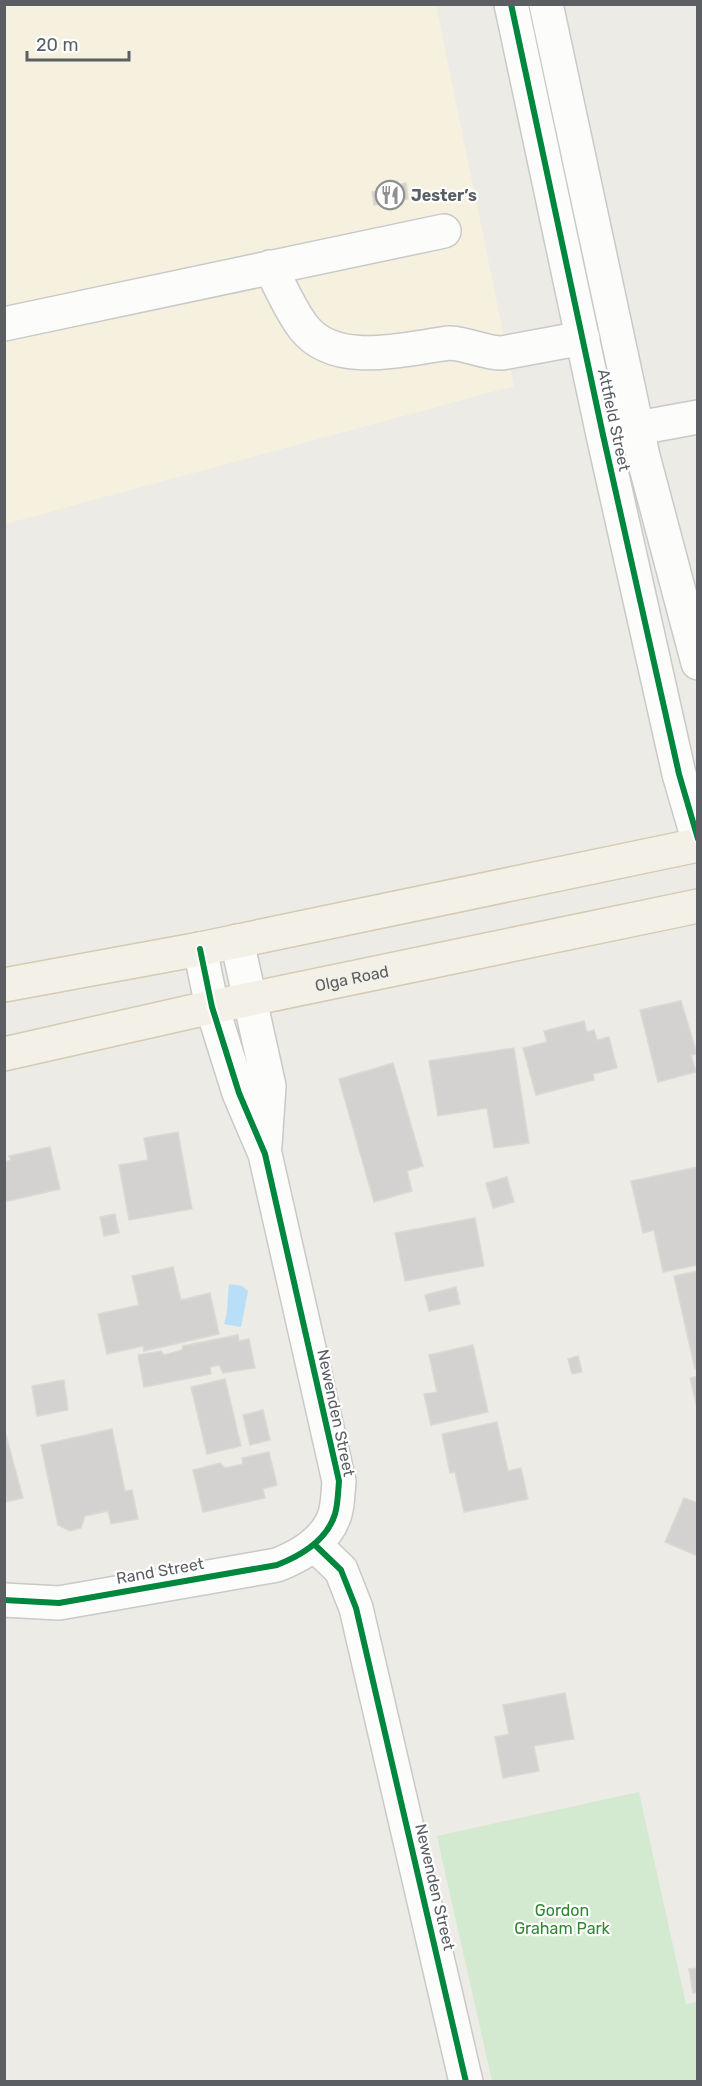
<svg xmlns="http://www.w3.org/2000/svg" width="702" height="2086" viewBox="0 0 702 2086" font-family="Rubik,sans-serif">
<rect width="100%" height="100%" fill="#ecebe6"/>
<path fill="#f6f0de" d="M 5,5 L 436,5 L 514,386 L 5,524 Z"/>
<path fill="#d3e9d0" d="M 639,1792 L 686,2004 L 697,2002 L 697,2081 L 492,2081 L 437,1836 Z"/>
<path fill="#b8def8" d="M 229,1284 L 242,1286 L 248,1291 L 241,1327 L 224,1324 C 229,1309 227,1299 229,1284 Z"/>
<path fill="#d4d2d0" stroke="#dcd9d5" stroke-width="1.5" d="M 397,181 L 398,185 L 406,183 L 408,199 L 399,201 L 400,205 L 390,206 L 390,202 L 374,205 L 372,192 L 386,189 L 385,183 Z
M 681,1001 L 697,1054 L 691,1055 L 696,1072 L 658,1082 L 640,1010 Z
M 584,1021 L 587,1032 L 594,1030 L 597,1040 L 609,1037 L 617,1068 L 593,1074 L 594,1080 L 536,1095 L 523,1048 L 547,1042 L 544,1031 Z
M 514,1048 L 529,1143 L 494,1148 L 487,1108 L 438,1116 L 429,1061 Z
M 393,1063 L 423,1166 L 407,1171 L 412,1191 L 374,1202 L 339,1079 Z
M 178,1132 L 192,1209 L 129,1220 L 119,1165 L 148,1160 L 144,1138 Z
M 50,1147 L 60,1189 L 4,1202 L 4,1162 L 11,1160 L 9,1156 Z
M 698,1167 L 698,1265 L 663,1272 L 654,1230 L 643,1233 L 631,1181 Z
M 507,1177 L 514,1202 L 493,1208 L 486,1183 Z
M 115,1214 L 119,1233 L 104,1236 L 100,1217 Z
M 475,1218 L 484,1266 L 405,1281 L 395,1233 Z
M 173,1267 L 181,1300 L 210,1293 L 219,1334 L 144,1351 L 143,1346 L 107,1354 L 98,1314 L 139,1305 L 132,1276 Z
M 698,1271 L 698,1368 L 695,1369 L 674,1276 Z
M 456,1287 L 460,1304 L 429,1311 L 425,1295 Z
M 238,1335 L 239,1341 L 249,1339 L 255,1368 L 223,1373 L 219,1365 L 210,1367 L 211,1374 L 144,1387 L 138,1355 L 161,1351 L 164,1355 L 182,1350 L 183,1346 Z
M 473,1345 L 488,1412 L 431,1425 L 424,1394 L 437,1392 L 429,1355 Z
M 578,1356 L 582,1372 L 572,1374 L 568,1359 Z
M 698,1376 L 698,1412 L 690,1378 Z
M 225,1379 L 241,1446 L 207,1454 L 191,1387 Z
M 64,1380 L 68,1410 L 37,1416 L 32,1386 Z
M 263,1410 L 270,1440 L 250,1445 L 243,1415 Z
M 497,1422 L 508,1471 L 521,1468 L 528,1499 L 464,1512 L 455,1472 L 450,1473 L 442,1434 Z
M 4,1428 L 23,1498 L 5,1502 L 4,1506 Z
M 112,1429 L 125,1491 L 132,1490 L 138,1519 L 111,1524 L 108,1511 L 85,1516 L 81,1528 L 70,1531 L 58,1525 L 41,1445 Z
M 269,1452 L 277,1485 L 263,1489 L 265,1498 L 203,1512 L 193,1470 L 220,1463 L 225,1468 L 243,1464 L 242,1458 Z
M 684,1498 L 698,1503 L 698,1556 L 665,1542 Z
M 565,1693 L 574,1739 L 534,1746 L 539,1771 L 503,1778 L 495,1737 L 509,1734 L 503,1705 Z
M 698,1968 L 698,1992 L 693,1993 L 689,1969 Z"/>
<g fill="none" stroke-linecap="round" stroke-linejoin="round">
<g stroke="#c8c9c8" stroke-width="36">
<path id="minor" d="M 511,4 L 603,435 L 679,774 L 698,839
M 546,4 L 643,456 L 698,663
M 270,267 C 281,287 290,310 304,328 C 337,369 406,348 450,343 C 469,344 484,353 502,353 L 583,338
M 4,324 L 444,231
M 616,432 L 698,417
M 237,941 L 269,1086 L 265,1145
M 314,1544 L 341,1570 L 356,1608 L 466,2082
M 4,1600 L 59,1603 L 277,1565 C 300,1556 327,1540 335,1514 C 338,1504 338,1492 339,1481 L 265,1154 L 239,1093 L 212,1007 L 200,949"/>
</g>
<g stroke="#d5cbb2" stroke-width="36">
<g id="major">
<path d="M 4,985 L 200,949 L 698,845"/>
<path id="s1" d="M 4,1054 L 212,1007 L 698,906"/>
</g>
</g>
<use href="#minor" stroke="#fcfcfb" stroke-width="33"/>
<use href="#major" stroke="#f3f1e7" stroke-width="33"/>
<g stroke="#fff" stroke-width="10">
<path id="cycleway" d="M 511,4 L 603,435 L 679,774 L 698,839
M 314,1544 L 341,1570 L 356,1608 L 466,2082
M 4,1600 L 59,1603 L 277,1565 C 300,1556 327,1540 335,1514 C 338,1504 338,1492 339,1481 L 265,1154 L 239,1093 L 212,1007 L 200,949"/>
</g>
<use href="#cycleway" stroke="#00873e" stroke-width="6"/>
</g>
<defs>
<g id="restaurant-ring" transform="scale(1.5)"><circle r="9.5" fill="#fff" stroke="#8e9092" stroke-width="1.5"/><path d="M-5-6h1v4h1v-4h1v4h1v-4h1v5L-1.5 .5V6h-2V.5L-5-1ZM5-6V6H3V1.5H1.5Q1.5-4 5-6Z" fill="#8e9092"/></g>
</defs>
<g fill-rule="evenodd">
<use href="#restaurant-ring" x="390" y="195"/>
</g>
<g text-anchor="middle" dominant-baseline="central" stroke-width="4.5" stroke-linejoin="round" paint-order="stroke">
<g font-size="16" font-weight="bold" fill="#5b5f64" stroke="#fff" text-anchor="start">
<text x="411" y="195">Jester’s</text>
</g>
<g font-size="16" fill="#5b5f64" stroke="#fff">
<text transform="translate(614 420) rotate(78)">Attfield Street</text>
<text stroke="none"><textPath href="#s1" startOffset="356">Olga Road</textPath></text>
<text transform="translate(336 1413) rotate(78)">Newenden Street</text>
<text transform="translate(160 1571) rotate(-10)">Rand Street</text>
<text transform="translate(435 1887) rotate(77)">Newenden Street</text>
</g>
<g font-size="16" fill="#308732" stroke="#fff">
<text x="562" y="1910">Gordon<tspan x="562" dy="18">Graham Park</tspan></text>
</g>
</g>
<rect width="702" height="2086" fill="none" stroke="#5b5f64" stroke-width="12"/>
<path d="M27 51v9h102v-9" fill="none" stroke="#5b5f64" stroke-width="3"/>
<text x="36" y="51" font-size="18" fill="#5b5f64" stroke="#ffffff" stroke-width="4.5" paint-order="stroke">20 m</text>
</svg>
